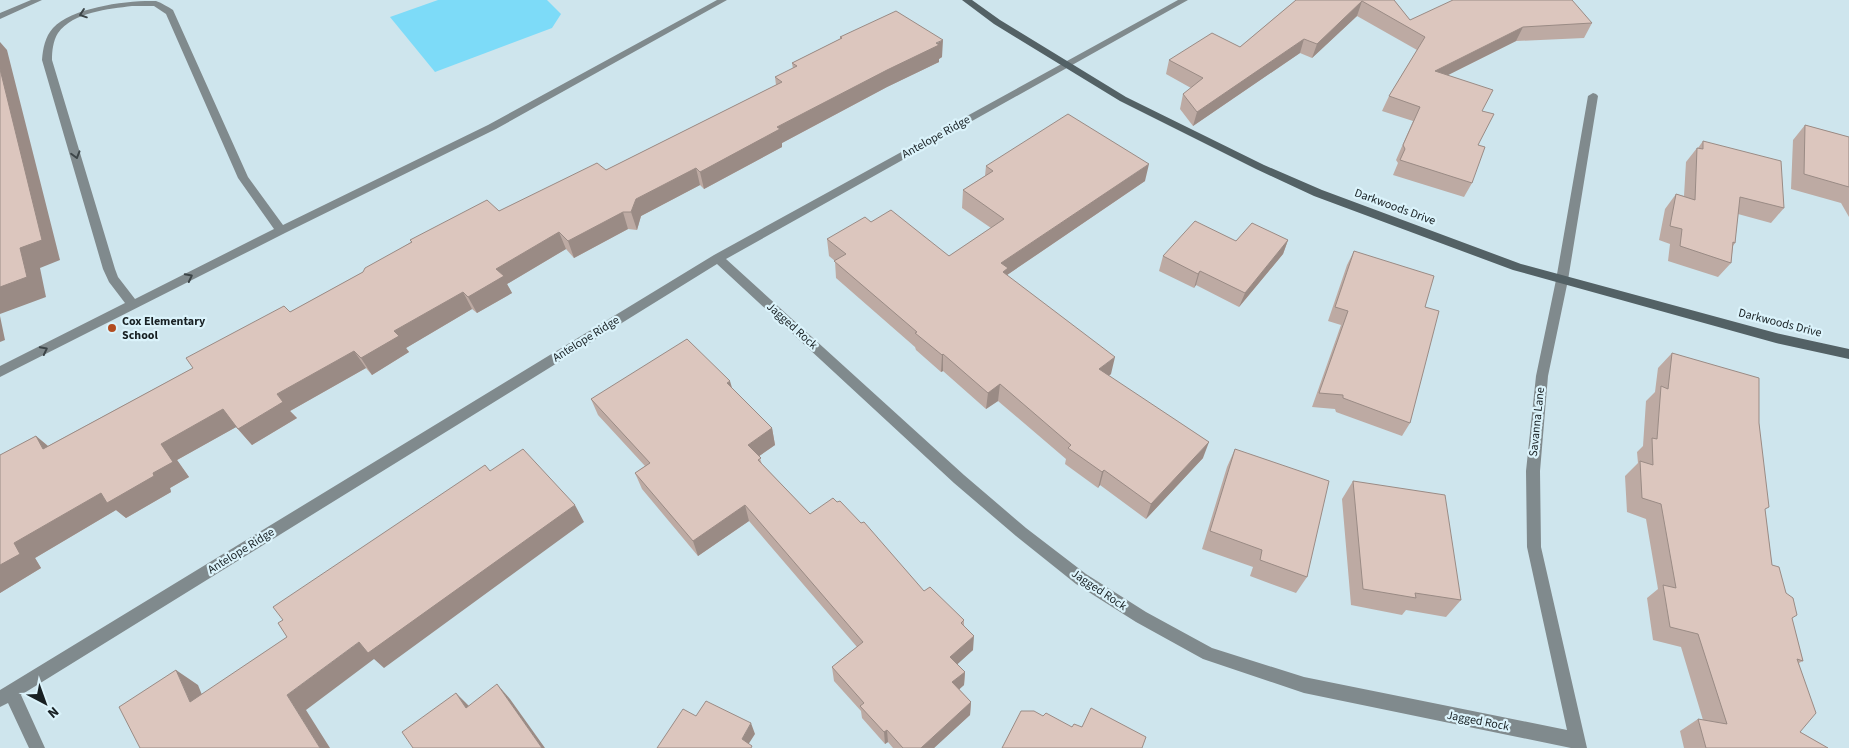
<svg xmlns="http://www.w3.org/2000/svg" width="1849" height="748" viewBox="0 0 1849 748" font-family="'Source Sans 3',sans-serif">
<rect width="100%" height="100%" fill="#cee5ed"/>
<path fill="#7ddbf8" d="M 438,0 L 547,0 L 561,14 L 552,28 L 435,72 L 390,17 Z"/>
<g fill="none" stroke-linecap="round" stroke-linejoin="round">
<path fill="#808a8d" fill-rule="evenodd" d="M 31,0 L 42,0 L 0,19 L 0,13 Z
M 717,0 L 727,0 L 496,129 L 285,233 L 0,377 L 0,366 L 125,303 L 109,282 L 103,269 L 42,60 C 43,48 45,37 53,28 C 72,7 129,0 156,1 C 162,3 168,7 173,10 L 248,177 L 283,225 L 488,125 ZM 132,6 L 154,6 L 166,14 L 238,178 L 274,229 L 135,299 L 118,277 L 115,269 L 52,60 C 52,51 53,41 58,33 C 73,12 109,9 132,6 Z"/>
<path fill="#808a8d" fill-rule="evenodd" d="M 1178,0 L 1188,0 L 726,259 L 964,475 L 1026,528 L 1086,574 L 1146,612 L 1212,648 L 1304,677 L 1567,730 L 1527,547 L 1526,471 L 1536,376 L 1556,280 L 1588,96 L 1593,93 L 1596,94 L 1598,96 L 1568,280 L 1548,376 L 1540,471 L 1541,547 L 1587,748 L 1571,748 L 1304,693 L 1203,659 L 1136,622 L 1076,584 L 1016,536 L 954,483 L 717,264 L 21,695 L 45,748 L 29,748 L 8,703 L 0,707 L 0,690 L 5,687 L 714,255 Z"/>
<path fill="#536165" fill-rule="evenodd" d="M 962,0 L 972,0 L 1000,20 L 1126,97 L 1264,165 L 1322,190 L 1521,264 L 1776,333 L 1849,349 L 1849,359 L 1776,343 L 1513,270 L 1314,196 L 1256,169 L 1120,101 L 994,24 Z"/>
</g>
<path fill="#bdaaa3" d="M 1296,0 L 1394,0 L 1410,20 L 1592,23 L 1584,38 L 1516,41 L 1448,75 L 1482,111 L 1478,145 L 1472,183 L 1464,197 L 1393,175 L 1398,163 L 1396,160 L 1413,121 L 1382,111 L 1389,96 L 1417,50 L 1357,16 L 1312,58 L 1300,53 L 1193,126 L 1180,109 L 1183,94 L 1191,88 L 1166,74 L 1169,60 L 1240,47 Z
M 840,37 L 942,57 L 939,59 L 939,62 L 887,87 L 782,143 L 782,147 L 704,189 L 700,185 L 641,216 L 637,230 L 628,229 L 574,258 L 566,249 L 507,284 L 512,293 L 477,313 L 472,309 L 406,348 L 409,352 L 372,375 L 366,368 L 290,411 L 297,418 L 252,445 L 236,427 L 177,460 L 189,477 L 170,488 L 171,492 L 126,518 L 116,510 L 35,558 L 41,568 L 0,593 L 0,455 L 36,436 L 48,446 L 193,368 L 290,312 L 363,272 L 411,242 L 410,240 L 499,211 L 606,170 L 776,85 L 775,77 L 793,69 L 792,63 L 840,39 Z
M 1805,125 L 1849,137 L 1849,217 L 1841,203 L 1791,189 L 1793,140 Z
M 1703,141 L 1784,208 L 1771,223 L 1738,214 L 1735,243 L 1733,246 L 1731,263 L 1718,277 L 1668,261 L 1670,244 L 1659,240 L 1665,209 L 1676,194 L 1684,196 L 1686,162 L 1697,148 L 1698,148 Z
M 986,166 L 1145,181 L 1007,275 L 1111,374 L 1108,376 L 1203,458 L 1146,519 L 1100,485 L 1098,488 L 1065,464 L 1066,459 L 998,401 L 986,409 L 943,371 L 941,372 L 916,350 L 915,347 L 836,278 L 835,261 L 829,256 L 827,239 L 871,222 L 949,256 L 991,228 L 962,208 L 963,190 L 985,176 Z
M 1288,240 L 1283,254 L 1239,307 L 1196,285 L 1194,288 L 1159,271 L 1163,256 L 1236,241 Z
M 1354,251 L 1425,307 L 1410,423 L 1402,436 L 1336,412 L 1335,409 L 1312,407 L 1341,325 L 1328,321 L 1347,265 Z
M 1672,353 L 1759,423 L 1765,510 L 1772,565 L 1792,619 L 1803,661 L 1799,663 L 1800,732 L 1828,748 L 1684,748 L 1680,731 L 1698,719 L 1703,720 L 1681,647 L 1653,640 L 1647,598 L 1658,589 L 1646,519 L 1627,512 L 1625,476 L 1638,463 L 1637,452 L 1643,446 L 1646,401 L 1655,392 L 1658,368 Z
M 732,388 L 772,428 L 775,445 L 759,456 L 762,464 L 810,514 L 924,591 L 964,620 L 964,625 L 973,650 L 957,664 L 965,672 L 964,685 L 959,689 L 971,702 L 970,715 L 934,748 L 893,748 L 888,742 L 885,744 L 862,718 L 861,711 L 834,681 L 832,667 L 857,647 L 749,521 L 698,556 L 642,489 L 635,473 L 645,466 L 598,415 L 591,399 Z
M 1235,449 L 1307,577 L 1296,593 L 1250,576 L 1253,567 L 1202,549 L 1227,467 Z
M 1353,481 L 1461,600 L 1446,617 L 1406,610 L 1402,615 L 1351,605 L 1342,499 Z"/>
<path fill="#9a8b85" d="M 1362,1 L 1357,16 L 1312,58 L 1317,44 Z
M 1523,27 L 1516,41 L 1428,85 L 1435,71 Z
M 1304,39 L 1300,53 L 1193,126 L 1197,112 Z
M 943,40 L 942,57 L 939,59 L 939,62 L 887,87 L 782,143 L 782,147 L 704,189 L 700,172 L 777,127 Z
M 0,42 L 7,50 L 60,260 L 40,268 L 46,297 L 0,314 L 0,287 L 20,248 L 0,69 Z
M 1149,164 L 1145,181 L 1007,275 L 1006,285 L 1001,263 Z
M 696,168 L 700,185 L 641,216 L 637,230 L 631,212 L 636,199 Z
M 623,212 L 628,229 L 574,258 L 568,241 Z
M 559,232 L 566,249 L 507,284 L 512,293 L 477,313 L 468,297 L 496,269 Z
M 1288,240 L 1283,254 L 1239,307 L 1245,293 Z
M 1200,271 L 1196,285 L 1194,288 L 1198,274 Z
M 463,292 L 472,309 L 406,348 L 409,352 L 372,375 L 361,358 L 394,331 Z
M 0,316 L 5,340 L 0,342 Z
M 354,351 L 366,368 L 290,411 L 297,418 L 252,445 L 238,429 L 277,394 Z
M 943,354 L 943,371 L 941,372 L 942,355 Z
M 1115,357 L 1111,374 L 1095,386 L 1099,369 Z
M 730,381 L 735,398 L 727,383 Z
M 1000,384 L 998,401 L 986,409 L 988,393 Z
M 223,409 L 238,426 L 177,460 L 189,477 L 170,488 L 171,492 L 126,518 L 116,510 L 35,558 L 41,568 L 0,593 L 0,565 L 14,543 L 101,493 L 161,444 Z
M 772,428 L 775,445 L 752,461 L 748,445 Z
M 36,436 L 55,452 L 43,449 Z
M 1209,442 L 1203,458 L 1146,519 L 1151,504 Z
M 1104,470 L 1100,485 L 1098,488 L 1102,472 Z
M 575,505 L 584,522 L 384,668 L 374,659 L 306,710 L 330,748 L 320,748 L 287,695 L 359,642 Z
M 745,505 L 749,521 L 698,556 L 693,541 Z
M 974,636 L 973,650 L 950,671 L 950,657 Z
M 176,670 L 198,685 L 211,717 L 190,702 Z
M 965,672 L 964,685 L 952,696 L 952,682 Z
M 497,684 L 510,699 L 545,748 L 542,748 Z
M 456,693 L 470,707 L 466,708 Z
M 971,702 L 970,715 L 934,748 L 921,748 Z
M 751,723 L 755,734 L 746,748 L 742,739 Z
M 887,730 L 888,742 L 885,744 L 884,732 Z"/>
<path fill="#dcc6be" stroke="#9a8b85" d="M 1296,0 L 1394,0 L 1410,20 L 1453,0 L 1572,0 L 1592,23 L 1523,27 L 1435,71 L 1493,90 L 1482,111 L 1494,114 L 1478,145 L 1485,147 L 1472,183 L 1400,160 L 1405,149 L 1403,145 L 1420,107 L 1389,96 L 1425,37 L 1362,1 L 1317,44 L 1304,39 L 1197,112 L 1183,94 L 1203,78 L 1169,60 L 1212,33 L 1240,47 Z
M 896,11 L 943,40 L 936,43 L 939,45 L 887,70 L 777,127 L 780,129 L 700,172 L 696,168 L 636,199 L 631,212 L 623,212 L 568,241 L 559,232 L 496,269 L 504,276 L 468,297 L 463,292 L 394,331 L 399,336 L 361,358 L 354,351 L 277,394 L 283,402 L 238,429 L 223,409 L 161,444 L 173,462 L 153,473 L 154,476 L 107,503 L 101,493 L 14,543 L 20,554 L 0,565 L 0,455 L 36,436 L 43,449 L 193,368 L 186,358 L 284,306 L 290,312 L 363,272 L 365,268 L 412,242 L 410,240 L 487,200 L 499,211 L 597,163 L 606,170 L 782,82 L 775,77 L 797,66 L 792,63 L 842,38 L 840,37 Z
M 0,69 L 42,240 L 20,248 L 27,277 L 0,287 Z
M 1068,114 L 1149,164 L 1001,263 L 1008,268 L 1003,272 L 1115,357 L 1099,369 L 1209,442 L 1151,504 L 1104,470 L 1102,472 L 1068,448 L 1071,445 L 1000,384 L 988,393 L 943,354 L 942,355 L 915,333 L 917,332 L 834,261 L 846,254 L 827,239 L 865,217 L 871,222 L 891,210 L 949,256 L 1004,219 L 963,190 L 993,171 L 986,166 Z
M 1805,125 L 1849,137 L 1849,187 L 1804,174 Z
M 1703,141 L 1781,161 L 1784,208 L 1740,197 L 1735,243 L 1733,242 L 1731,263 L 1680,246 L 1682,229 L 1670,226 L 1676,194 L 1695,200 L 1697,148 L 1703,149 Z
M 1195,221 L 1236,241 L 1252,223 L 1288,240 L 1245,293 L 1200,271 L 1198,274 L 1163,256 Z
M 1354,251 L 1434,276 L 1425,307 L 1439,311 L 1410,423 L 1343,398 L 1343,395 L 1319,393 L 1348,311 L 1335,307 Z
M 687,339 L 730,381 L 727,383 L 772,428 L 748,445 L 761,458 L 758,460 L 810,514 L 833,498 L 837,502 L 840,501 L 861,523 L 864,522 L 924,591 L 930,587 L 964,620 L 961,623 L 974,636 L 950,657 L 965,672 L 952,682 L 971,702 L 921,748 L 903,748 L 887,730 L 884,732 L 860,706 L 864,703 L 832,667 L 863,642 L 745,505 L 693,541 L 635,473 L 650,463 L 591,399 Z
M 1672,353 L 1759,378 L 1759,423 L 1769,507 L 1765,509 L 1772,565 L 1779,567 L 1786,593 L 1793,598 L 1797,615 L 1792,618 L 1803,661 L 1797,659 L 1816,713 L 1800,732 L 1828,748 L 1706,748 L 1698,719 L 1727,724 L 1698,634 L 1670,627 L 1663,585 L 1676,588 L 1661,504 L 1642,498 L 1640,461 L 1653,465 L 1652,438 L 1657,439 L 1661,386 L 1668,389 Z
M 523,449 L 575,505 L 368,653 L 359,642 L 287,695 L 320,748 L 140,748 L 119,707 L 176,670 L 190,702 L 287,637 L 278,623 L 283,620 L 273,607 L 485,465 L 490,471 Z
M 1235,449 L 1329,481 L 1307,577 L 1260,560 L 1262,550 L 1210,531 Z
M 1353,481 L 1445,495 L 1461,600 L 1415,593 L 1416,598 L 1363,589 Z
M 497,684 L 542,748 L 413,748 L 402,732 L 456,693 L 466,708 Z
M 706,701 L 751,723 L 742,739 L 752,746 L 751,748 L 657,748 L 683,709 L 696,716 Z
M 1091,708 L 1146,737 L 1142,748 L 1002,748 L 1021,711 L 1034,711 L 1043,716 L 1046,713 L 1072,727 L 1074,724 L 1082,727 Z"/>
<defs><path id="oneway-chevron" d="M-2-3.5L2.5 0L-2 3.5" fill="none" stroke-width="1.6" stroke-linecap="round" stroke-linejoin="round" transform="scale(1.25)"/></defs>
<g stroke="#3c4548">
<use href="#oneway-chevron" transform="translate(83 14) rotate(161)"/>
<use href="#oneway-chevron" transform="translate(76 155) rotate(74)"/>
<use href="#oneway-chevron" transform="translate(189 277) rotate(-27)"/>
<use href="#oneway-chevron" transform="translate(44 350) rotate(-27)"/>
</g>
<circle fill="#b24c20" stroke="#dbf3fb" stroke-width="2" cx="112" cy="328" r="5"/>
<g text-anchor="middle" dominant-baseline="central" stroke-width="4.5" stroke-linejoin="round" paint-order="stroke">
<g font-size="12" fill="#182023" stroke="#dbf3fb">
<text transform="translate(936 137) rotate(-29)">Antelope Ridge</text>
<text transform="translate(1395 207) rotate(20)">Darkwoods Drive</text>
<text transform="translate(1780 323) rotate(14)">Darkwoods Drive</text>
<text transform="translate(792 326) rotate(42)">Jagged Rock</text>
<text transform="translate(586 339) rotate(-32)">Antelope Ridge</text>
<text transform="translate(1537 422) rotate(-84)">Savanna Lane</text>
<text transform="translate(241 551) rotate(-32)">Antelope Ridge</text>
<text transform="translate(1099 590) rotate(34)">Jagged Rock</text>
<text transform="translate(1478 721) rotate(11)">Jagged Rock</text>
</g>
<g font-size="12" font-weight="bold" fill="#182023" stroke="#dbf3fb" text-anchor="start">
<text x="122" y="321">Cox Elementary<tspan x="122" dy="14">School</tspan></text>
</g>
</g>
<g transform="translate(45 703) rotate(139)" stroke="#dbf3fb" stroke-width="4" paint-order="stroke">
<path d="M0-4L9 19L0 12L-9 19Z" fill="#182023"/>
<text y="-8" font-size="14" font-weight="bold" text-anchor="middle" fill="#182023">N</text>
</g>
</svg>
